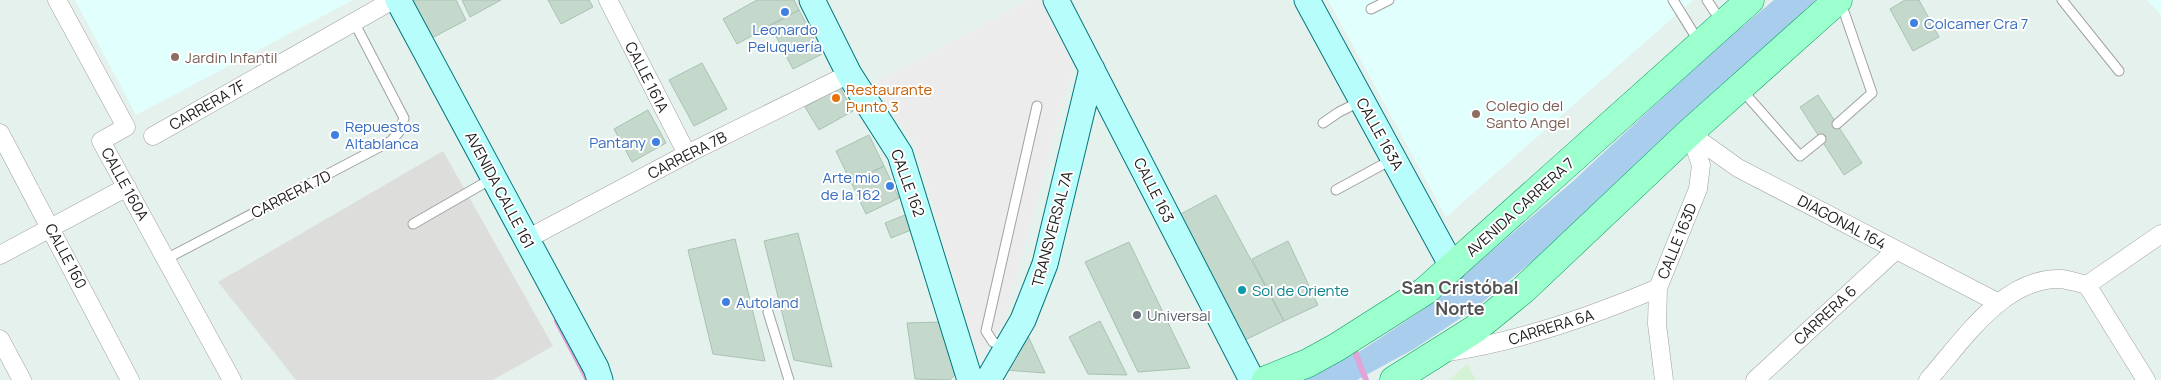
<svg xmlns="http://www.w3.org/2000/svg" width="2161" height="380" viewBox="0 0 2161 380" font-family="Manrope,sans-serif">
<rect width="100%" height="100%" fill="#e5f1ec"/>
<path fill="#dddedc" d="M 443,151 L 553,346 L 493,380 L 296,380 L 218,282 Z"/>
<path fill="#d5f2d4" d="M 1467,364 L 1476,380 L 1449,380 Z"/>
<path fill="#e0fffd" d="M 75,0 L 353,0 L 136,115 Z
M 1328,0 L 1693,0 L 1446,217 Z
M 2147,0 L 2161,0 L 2161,15 Z"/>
<path fill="#a9ceed" d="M 1774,0 L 1816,0 L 1657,145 L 1546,250 L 1473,310 L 1414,349 L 1357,380 L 1300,380 L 1362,350 L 1424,309 L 1571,183 L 1713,51 Z"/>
<path fill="#ececec" d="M 1029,0 L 1041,0 L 1075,59 L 1005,319 L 978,357 L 914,141 L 871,85 Z"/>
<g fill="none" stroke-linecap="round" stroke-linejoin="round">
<path stroke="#e0a4d6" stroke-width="6" d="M 557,321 L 588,380
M 1352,344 L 1366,380"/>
</g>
<path fill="#c5d8cc" stroke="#a7c3b2" d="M 411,0 L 456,0 L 466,20 L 432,38 Z
M 462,0 L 501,0 L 470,17 Z
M 548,0 L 589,0 L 593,7 L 561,24 Z
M 757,0 L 794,0 L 799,10 L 737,44 L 723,19 Z
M 1905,0 L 1919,0 L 1939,37 L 1913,51 L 1890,9 Z
M 799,10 L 822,54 L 793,69 L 770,25 Z
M 702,63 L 727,109 L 694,126 L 669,80 Z
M 840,87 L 853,111 L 819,130 L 805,107 Z
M 1818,95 L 1862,163 L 1844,175 L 1800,107 Z
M 648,110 L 666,143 L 632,162 L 614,129 Z
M 869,135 L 884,166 L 851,182 L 836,151 Z
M 884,166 L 899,198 L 866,214 L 851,182 Z
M 1216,195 L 1284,321 L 1241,342 L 1179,215 Z
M 905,215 L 911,230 L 891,238 L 885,223 Z
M 798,233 L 832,367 L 794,360 L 764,241 Z
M 735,239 L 765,361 L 713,354 L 688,250 Z
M 1288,241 L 1318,305 L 1284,321 L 1252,259 Z
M 1129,242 L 1190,368 L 1138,372 L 1085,262 Z
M 1100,321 L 1127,375 L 1088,374 L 1069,337 Z
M 939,322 L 955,375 L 950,380 L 915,379 L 907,323 Z
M 1028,336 L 1045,373 L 1005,370 Z"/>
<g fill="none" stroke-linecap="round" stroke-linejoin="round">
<g stroke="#a1a1a1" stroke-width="11">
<path id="lane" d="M 1673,0 L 1699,42
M 1707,0 L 1722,23
M 2062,0 L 2119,71
M 1371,9 L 1389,0
M 1741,89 L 1800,156 L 1821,139
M 1323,123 L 1339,112 L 1361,101
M 1837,124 L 1872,93 L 1841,3
M 1336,190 L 1391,160
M 413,224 L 493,178
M 166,259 L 391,141 L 399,132 L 404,118 L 354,22
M 768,312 L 789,380
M 1006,348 L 993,342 L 986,331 L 1037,106"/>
</g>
<g stroke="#a1a1a1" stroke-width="19">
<path id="street" d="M 57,0 L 126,127 L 101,141 L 232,380
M 608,0 L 687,154
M 0,133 L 130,380
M 1689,133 L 1738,168 L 1999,303
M 153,136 L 393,0
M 527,239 L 687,154 L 849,74
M 0,255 L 127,187
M 2087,285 L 2146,380
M 0,339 L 22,380
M 1448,352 C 1521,341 1590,317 1658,288
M 1664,380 L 1657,324 L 1658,288 L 1698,189 L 1701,165 L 1691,136
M 1755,380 L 1896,250
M 1928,380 C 1962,342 2003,277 2061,279 C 2069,280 2079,283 2087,285 L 2161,234"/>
</g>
<g stroke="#00777d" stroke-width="27">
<path id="secondary" d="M 398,0 L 596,368 L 600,380
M 812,0 L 849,74 L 900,154 L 970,380
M 1056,0 L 1252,380
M 1307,0 L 1453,268
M 988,380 L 1023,320 L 1045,264 L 1092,69"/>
</g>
<g stroke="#009b5f" stroke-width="29">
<path id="primary" d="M 1266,380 L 1308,363 L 1337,347 L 1425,291 L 1750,0
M 1394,380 L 1475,329 L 1523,290 L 1689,133 L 1838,0"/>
</g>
<use href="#lane" stroke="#fff" stroke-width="9"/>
<use href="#street" stroke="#fff" stroke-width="18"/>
<use href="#secondary" stroke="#b7fdfc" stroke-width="25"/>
<use href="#primary" stroke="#9cffce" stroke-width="28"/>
</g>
<g fill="#3f7fe0" stroke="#fff" stroke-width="2">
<circle cx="785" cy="12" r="5"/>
<circle cx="1914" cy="23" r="5"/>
<circle cx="335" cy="135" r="5"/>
<circle cx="656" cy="142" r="5"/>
<circle cx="890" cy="186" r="5"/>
<circle cx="726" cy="302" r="5"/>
</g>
<g fill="#8d6e63" stroke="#fff" stroke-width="2">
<circle cx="175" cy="57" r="5"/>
<circle cx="1476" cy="114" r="5"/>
</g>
<circle fill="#e8710a" stroke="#fff" stroke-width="2" cx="836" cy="98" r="5"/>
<circle fill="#0f9aa8" stroke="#fff" stroke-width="2" cx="1242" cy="290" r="5"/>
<circle fill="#6b7280" stroke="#fff" stroke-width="2" cx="1137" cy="315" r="5"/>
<g text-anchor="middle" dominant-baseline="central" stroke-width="4" stroke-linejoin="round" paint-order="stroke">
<g font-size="15" fill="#366cbe" stroke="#fff" text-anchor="start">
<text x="1924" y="23">Colcamer Cra 7</text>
<text x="785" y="29" text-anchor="middle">Leonardo<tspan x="785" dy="17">Peluquería</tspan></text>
<text x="345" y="126">Repuestos<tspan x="345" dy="17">Altablanca</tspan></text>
<text x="646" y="142" text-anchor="end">Pantany</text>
<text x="880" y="177" text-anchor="end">Arte mio<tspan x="880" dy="17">de la 162</tspan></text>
<text x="736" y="302">Autoland</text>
</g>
<g font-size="15" fill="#785e54" stroke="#fff" text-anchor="start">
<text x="185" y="57">Jardin Infantil</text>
<text x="1486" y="105">Colegio del<tspan x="1486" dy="17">Santo Angel</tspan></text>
</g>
<g font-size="15" fill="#202020" stroke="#fff">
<text transform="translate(647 77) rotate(63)">CALLE 161A</text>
<text transform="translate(207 105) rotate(-30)">CARRERA 7F</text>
<text transform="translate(1380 134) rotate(61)">CALLE 163A</text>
<text transform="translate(687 155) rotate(-27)">CARRERA 7B</text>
<text transform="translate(908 183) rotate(70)">CALLE 162</text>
<text transform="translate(125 184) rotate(61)">CALLE 160A</text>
<text transform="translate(500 190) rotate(62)">AVENIDA CALLE 161</text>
<text transform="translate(1154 190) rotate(63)">CALLE 163</text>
<text transform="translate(291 194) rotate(-27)">CARRERA 7D</text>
<text transform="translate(1520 207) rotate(-42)">AVENIDA CARRERA 7</text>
<text transform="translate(1842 222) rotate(28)">DIAGONAL 164</text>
<text transform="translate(1052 229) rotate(-75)">TRANSVERSAL 7A</text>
<text transform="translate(1677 241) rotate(-68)">CALLE 163D</text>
<text transform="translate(66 256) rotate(62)">CALLE 160</text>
<text transform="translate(1825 315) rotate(-43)">CARRERA 6</text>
<text transform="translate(1551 327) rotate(-17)">CARRERA 6A</text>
</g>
<g font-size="15" fill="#c56008" stroke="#fff" text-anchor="start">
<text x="846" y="89">Restaurante<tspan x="846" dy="17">Punto 3</tspan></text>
</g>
<g font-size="15" fill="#0d838f" stroke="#fff" text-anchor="start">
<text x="1252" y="290">Sol de Oriente</text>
</g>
<g font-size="15" fill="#5b616d" stroke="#fff" text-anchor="start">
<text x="1147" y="315">Universal</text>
</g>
<g font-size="18" font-weight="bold" fill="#535353" stroke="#fff">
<text x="1460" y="287">San Cristóbal<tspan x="1460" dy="21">Norte</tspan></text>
</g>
</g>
</svg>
